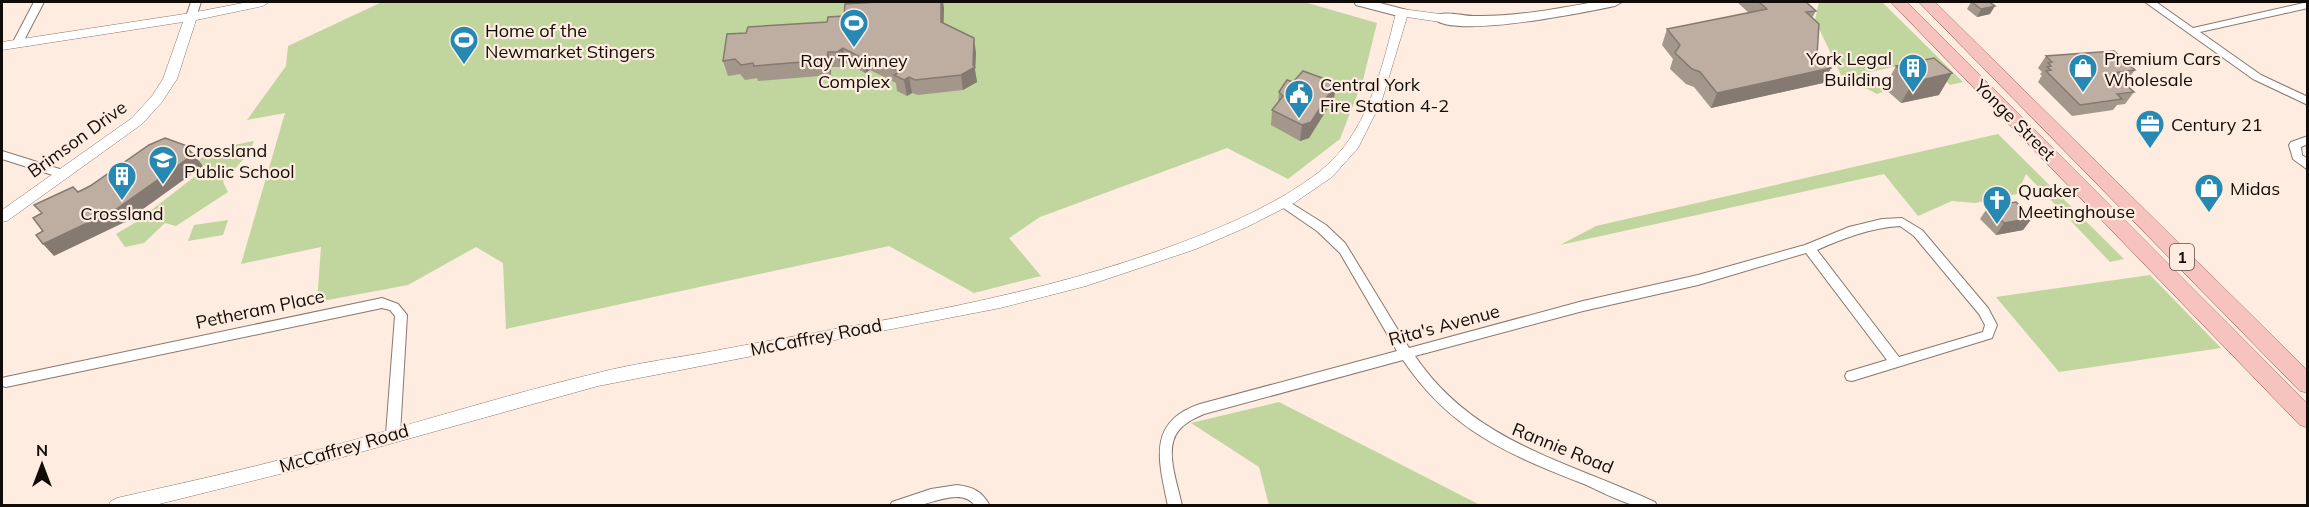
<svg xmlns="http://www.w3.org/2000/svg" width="2309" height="507" viewBox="0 0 2309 507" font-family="Mulish,sans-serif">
<rect width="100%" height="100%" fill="#fdecdf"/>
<path fill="#c1d59e" d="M 382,2 L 1304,2 L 1377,23 L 1363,80 L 1340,139 L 1288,179 L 1227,148 L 1040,217 L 1009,238 L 1041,276 L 974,293 L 889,246 L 506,329 L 503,263 L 476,247 L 408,285 L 317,302 L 321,247 L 241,264 L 285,113 L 247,120 L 286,66 L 288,46 Z
M 1819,2 L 1882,2 L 1963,82 L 1950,85 C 1920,55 1903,66 1866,73 L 1886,90 L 1877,94 L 1841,75 L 1815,20 Z
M 1998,134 L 2124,259 L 2110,262 L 2026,174 L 2017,194 L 1975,203 L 1952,201 L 1918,216 L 1884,174 L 1560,245 L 1596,226 Z
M 254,141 L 249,153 L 223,182 L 228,192 L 176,226 L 165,223 L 144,243 L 125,247 L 116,234 L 136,222 L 207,167 L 197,162 L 209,150 Z
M 228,220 L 223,235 L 188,241 L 194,225 Z
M 2150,275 L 2221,348 L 2059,372 L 1996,297 Z
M 1279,402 L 1480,505 L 1269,505 L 1259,467 L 1191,423 Z"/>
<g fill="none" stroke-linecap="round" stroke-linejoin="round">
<g stroke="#88796e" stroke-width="2">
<path id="minor" d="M 34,2 L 44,2 L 21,46 L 13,46 L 12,44 Z
M 191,2 L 201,2 L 196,17 L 191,20 L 186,17 Z
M 2145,2 L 2156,2 L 2193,28 L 2308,2 L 2308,8 L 2200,32 L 2261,75 L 2308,97 L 2308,105 L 2253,79 Z
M 2308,136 L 2308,144 L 2301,147 L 2302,155 L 2308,159 L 2308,170 L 2293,159 L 2289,145 L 2291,142 Z
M 2,151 L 66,171 L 68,174 L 62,178 L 2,159 Z
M 1283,198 L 1326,225 L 1345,243 L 1409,348 L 1583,301 L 1698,275 L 1805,245 L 1849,227 L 1882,219 L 1902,218 L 1922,230 L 1988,308 L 1997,325 L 1992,338 L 1852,381 L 1847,380 L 1845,376 L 1847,372 L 1887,360 L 1806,253 L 1698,285 L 1583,311 L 1415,356 C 1474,443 1565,460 1655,502 L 1657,506 C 1650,506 1641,507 1634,505 C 1620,502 1598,490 1584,484 C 1507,454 1450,430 1403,360 L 1204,414 C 1195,418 1186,422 1179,430 C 1163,449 1178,484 1182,506 L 1168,506 C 1159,462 1146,422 1200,404 L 1397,351 L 1340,253 L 1317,231 L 1279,205 L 1277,202 ZM 1900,226 L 1914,236 L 1979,314 L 1985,325 L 1983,332 L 1899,357 L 1817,250 C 1844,238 1870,228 1900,226 Z
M 382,298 L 398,304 L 407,315 L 400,434 L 398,438 L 393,440 L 388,438 L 386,434 L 395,316 L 390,310 L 382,308 L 6,387 L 2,386 L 2,378 L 6,377 Z
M 957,485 C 973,487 982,491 990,506 L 975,506 C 964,488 935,502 920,505 C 910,507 900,506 890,506 L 892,502 L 931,489 Z"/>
</g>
<g stroke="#88796e" stroke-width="1">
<path id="tertiary" d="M 248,2 L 269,2 L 263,6 L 196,20 L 177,79 L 162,102 L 142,124 L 7,221 L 2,222 L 2,210 L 132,118 L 152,96 L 163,79 L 183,22 L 2,50 L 2,42 L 191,13 Z
M 1402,9 L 1440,14 L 1446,18 L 1440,22 L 1407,17 L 1382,100 L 1358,148 L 1332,177 L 1294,203 L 1247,227 L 1196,249 L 1086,286 L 1000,308 L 598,386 L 296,470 L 151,506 L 108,506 L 111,501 L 117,498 C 178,484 239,471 299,455 C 398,429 497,397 597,373 C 632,364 668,359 703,353 C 855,324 1012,303 1158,251 C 1214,231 1272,208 1319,172 C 1367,135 1382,69 1396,13 Z"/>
</g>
<g stroke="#88796e" stroke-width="2">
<path id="secondary" d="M 1354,2 L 1376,2 L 1407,10 L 1409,13 L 1402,17 L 1356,5 Z
M 1595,2 L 1622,2 L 1615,6 C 1585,12 1452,40 1433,18 C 1441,9 1462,16 1473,16 C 1515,17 1554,9 1595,2 Z"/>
</g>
<g stroke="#a36962" stroke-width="1">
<path id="primary" d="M 1891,2 L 1907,2 L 2308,404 L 2308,428 L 2300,425 Z
M 1919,2 L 1935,2 L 2308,371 L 2308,393 L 2300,391 Z"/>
</g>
<use href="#minor" fill="#fff" fill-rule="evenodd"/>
<use href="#tertiary" fill="#fff" fill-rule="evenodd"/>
<use href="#secondary" fill="#fff" fill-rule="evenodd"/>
<use href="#primary" fill="#f7c3be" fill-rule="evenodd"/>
</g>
<path fill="#a3968b" d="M 877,2 L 943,2 L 944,9 L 943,23 L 976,53 L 975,70 L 977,82 L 963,90 L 918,95 L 912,93 L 907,96 L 897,91 L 896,83 L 870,70 L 865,73 L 847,63 L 841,67 L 831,67 L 831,75 L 758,81 L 757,78 L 745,80 L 740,74 L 728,76 L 723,61 L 746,33 L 827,22 Z
M 1737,2 L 1806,2 L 1816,11 L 1812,18 L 1817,55 L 1831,68 L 1823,83 L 1711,108 L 1694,87 L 1686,84 L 1670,69 L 1673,59 L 1662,45 L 1667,29 L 1749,13 Z
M 1971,2 L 1990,14 L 1977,17 L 1967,9 Z
M 2046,56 L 2135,70 L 2126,82 L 2123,82 L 2134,92 L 2125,104 L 2117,105 L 2113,110 L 2072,116 L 2038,82 L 2040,79 L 2040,78 L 2042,76 L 2040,74 L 2042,72 L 2038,68 Z
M 1896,66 L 1939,95 L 1901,103 L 1884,88 Z
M 1293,82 L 1336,83 L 1334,98 L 1309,138 L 1300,141 L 1271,125 L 1272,110 L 1278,103 L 1279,92 Z
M 1988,207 L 2032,218 L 2023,230 L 1996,235 L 1980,219 Z"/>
<path fill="#857a71" d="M 941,2 L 943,2 L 944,9 L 943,37 L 941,22 Z
M 1995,6 L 1990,14 L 1977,17 L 1981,9 Z
M 974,38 L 976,53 L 975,70 L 977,82 L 963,90 L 961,75 L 973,65 Z
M 843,48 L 847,63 L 841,67 L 837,52 Z
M 828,52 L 831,67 L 831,75 L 827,60 Z
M 867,55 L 870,70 L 865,73 L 862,58 Z
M 1831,68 L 1823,83 L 1711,108 L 1717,93 Z
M 1952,73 L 1939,95 L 1901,103 L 1913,82 Z
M 909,77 L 912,93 L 907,96 L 904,80 Z
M 1336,83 L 1334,98 L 1309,138 L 1300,141 L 1302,125 Z
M 187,146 L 203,166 L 125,222 L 54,256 L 43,244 Z
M 2032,218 L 2023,230 L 1996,235 L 2004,223 Z"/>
<path fill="#beaea2" stroke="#857a71" stroke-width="1.5" d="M 877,2 L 941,2 L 941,22 L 974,38 L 973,65 L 975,67 L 961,75 L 915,80 L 909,77 L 904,80 L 894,75 L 900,72 L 867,55 L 862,58 L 843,48 L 837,52 L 828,52 L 827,60 L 754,66 L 753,63 L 741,65 L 735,59 L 723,61 L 727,34 L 746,33 L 748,27 L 827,22 L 828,17 L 844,16 L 845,4 Z
M 1759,2 L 1806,2 L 1816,11 L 1806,12 L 1819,24 L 1817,55 L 1831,68 L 1717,93 L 1700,72 L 1692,69 L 1675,53 L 1680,45 L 1667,29 L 1767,9 Z
M 1972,2 L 1989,2 L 1995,6 L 1981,9 Z
M 2114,51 L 2135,70 L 2113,73 L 2134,92 L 2117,94 L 2122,99 L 2080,105 L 2046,71 L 2051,70 L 2047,67 L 2051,66 L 2048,63 L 2052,62 L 2046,56 Z
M 1934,58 L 1952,73 L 1913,82 L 1896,66 Z
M 1303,71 L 1336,83 L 1311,122 L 1302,125 L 1272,110 L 1283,96 L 1279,92 L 1287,80 L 1293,82 Z
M 165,138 L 187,146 L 184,148 L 194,154 L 115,210 L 43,244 L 36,235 L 43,231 L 33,218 L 42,213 L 34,205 L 73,187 L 78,192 L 90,186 L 149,145 Z
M 2016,202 L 2032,218 L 2004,223 L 1988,207 Z"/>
<defs>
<g id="stadium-pin" transform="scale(1.5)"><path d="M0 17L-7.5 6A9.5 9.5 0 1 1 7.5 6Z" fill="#2589b3" stroke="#fdecdf"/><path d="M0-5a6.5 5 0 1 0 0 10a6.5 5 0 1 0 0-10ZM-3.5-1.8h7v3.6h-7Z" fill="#fff"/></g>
<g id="building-pin" transform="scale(1.5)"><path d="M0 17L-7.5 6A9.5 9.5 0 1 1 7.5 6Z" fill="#2589b3" stroke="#fdecdf"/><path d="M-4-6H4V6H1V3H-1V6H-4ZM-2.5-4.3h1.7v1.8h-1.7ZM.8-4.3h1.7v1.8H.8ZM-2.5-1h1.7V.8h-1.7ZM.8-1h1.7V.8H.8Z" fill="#fff"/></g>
<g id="shop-pin" transform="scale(1.5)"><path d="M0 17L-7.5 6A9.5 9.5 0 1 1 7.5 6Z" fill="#2589b3" stroke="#fdecdf"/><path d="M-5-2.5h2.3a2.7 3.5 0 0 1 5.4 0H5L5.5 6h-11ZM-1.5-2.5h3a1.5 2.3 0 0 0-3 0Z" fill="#fff"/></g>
<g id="civic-pin" transform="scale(1.5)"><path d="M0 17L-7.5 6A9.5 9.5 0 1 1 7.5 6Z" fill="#2589b3" stroke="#fdecdf"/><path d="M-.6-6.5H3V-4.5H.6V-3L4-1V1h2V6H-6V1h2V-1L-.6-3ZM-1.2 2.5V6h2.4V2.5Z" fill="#fff"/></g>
<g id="office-pin" transform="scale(1.5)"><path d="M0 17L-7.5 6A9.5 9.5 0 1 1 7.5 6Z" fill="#2589b3" stroke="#fdecdf"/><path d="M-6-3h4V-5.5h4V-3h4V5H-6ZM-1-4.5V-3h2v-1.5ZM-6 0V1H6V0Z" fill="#fff"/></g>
<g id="school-pin" transform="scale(1.5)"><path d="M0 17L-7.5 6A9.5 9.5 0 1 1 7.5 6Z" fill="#2589b3" stroke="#fdecdf"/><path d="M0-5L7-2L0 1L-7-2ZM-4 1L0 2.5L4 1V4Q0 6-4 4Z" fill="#fff"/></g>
<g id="church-pin" transform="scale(1.5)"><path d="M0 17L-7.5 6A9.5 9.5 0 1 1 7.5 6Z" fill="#2589b3" stroke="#fdecdf"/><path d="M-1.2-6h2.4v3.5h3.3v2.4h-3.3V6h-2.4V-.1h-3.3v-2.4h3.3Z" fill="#fff"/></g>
</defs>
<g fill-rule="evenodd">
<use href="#stadium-pin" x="854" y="23"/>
<use href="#stadium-pin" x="464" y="40"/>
<use href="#building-pin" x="1913" y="68"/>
<use href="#shop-pin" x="2083" y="68"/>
<use href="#civic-pin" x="1299" y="94"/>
<use href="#office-pin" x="2150" y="124"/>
<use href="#school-pin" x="163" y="160"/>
<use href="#building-pin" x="122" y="176"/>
<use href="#shop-pin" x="2209" y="188"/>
<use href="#church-pin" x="1997" y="200"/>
</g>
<g text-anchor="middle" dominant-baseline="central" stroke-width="4.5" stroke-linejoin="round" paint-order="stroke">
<rect fill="#fdecdf" stroke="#584f48" stroke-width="1.5" x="2170" y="244" width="24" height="26" rx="4.5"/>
<g font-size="16" font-weight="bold" fill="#120c08">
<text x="2182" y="257">1</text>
</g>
<g font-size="18" fill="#120c08" stroke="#fdecdf" text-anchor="start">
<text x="485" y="30">Home of the<tspan x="485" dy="21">Newmarket Stingers</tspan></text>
<text x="1892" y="58" text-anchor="end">York Legal<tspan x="1892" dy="21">Building</tspan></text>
<text x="2104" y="58">Premium Cars<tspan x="2104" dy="21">Wholesale</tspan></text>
<text x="854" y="60" text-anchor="middle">Ray Twinney<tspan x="854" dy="21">Complex</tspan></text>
<text x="1320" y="84">Central York<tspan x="1320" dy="21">Fire Station 4-2</tspan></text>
<text x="2171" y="124">Century 21</text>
<text x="184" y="150">Crossland<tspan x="184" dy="21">Public School</tspan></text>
<text x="2230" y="188">Midas</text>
<text x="2018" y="190">Quaker<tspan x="2018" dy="21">Meetinghouse</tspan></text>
<text x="122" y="213" text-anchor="middle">Crossland</text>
</g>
<g font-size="18" fill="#120c08" stroke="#fdecdf">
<text transform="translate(2015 120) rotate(45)">Yonge Street</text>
<text transform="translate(77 139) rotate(-36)">Brimson Drive</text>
<text transform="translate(260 309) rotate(-12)">Petheram Place</text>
<text transform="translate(1444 325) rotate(-15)">Rita's Avenue</text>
<text transform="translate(816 337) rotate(-11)">McCaffrey Road</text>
<text transform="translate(344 448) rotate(-16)">McCaffrey Road</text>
<text transform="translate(1563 448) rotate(22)">Rannie Road</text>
</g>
</g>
<rect width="2309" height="507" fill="none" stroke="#120c08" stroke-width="6"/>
<g transform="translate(42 465)" stroke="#fdecdf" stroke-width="4.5" paint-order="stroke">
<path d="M0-4.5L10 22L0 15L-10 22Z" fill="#120c08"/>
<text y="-9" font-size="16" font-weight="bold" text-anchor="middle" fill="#120c08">N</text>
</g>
</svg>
